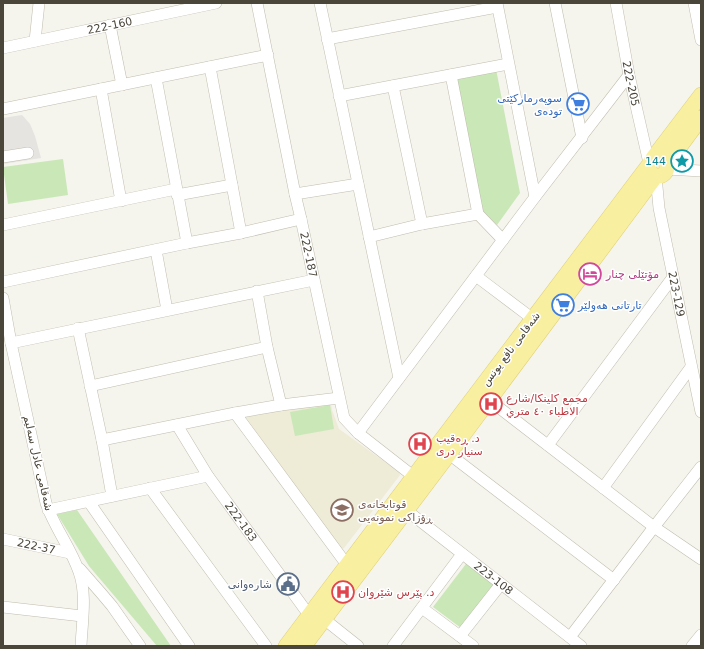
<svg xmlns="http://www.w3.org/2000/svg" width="704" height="649" viewBox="0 0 704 649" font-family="'DejaVu Sans','Noto Sans Arabic',sans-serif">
<rect width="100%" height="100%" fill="#f5f4ed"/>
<path fill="#eeebd7" d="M 331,403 L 332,410 L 339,429 L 399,472 L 400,475 L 344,548 L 342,549 L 336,545 L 245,416 Z"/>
<path fill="#cae7b8" d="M 496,69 L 520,193 L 497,225 L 480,209 L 454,78 Z
M 63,159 L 68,195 L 8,204 L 3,167 Z
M 330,405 L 334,429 L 295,436 L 290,412 Z
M 77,510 L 171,646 L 157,646 L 89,566 L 57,514 Z
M 469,560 L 497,583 L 461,628 L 433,607 Z"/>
<path fill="#e5e4e0" d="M 22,115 L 30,124 L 35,136 L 41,158 L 3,164 L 3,118 Z"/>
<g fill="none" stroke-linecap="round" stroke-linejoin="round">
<g stroke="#c1beaf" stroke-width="12">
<g id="minor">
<path id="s1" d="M 257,3 L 295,194 L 301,219 L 344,418 L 358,433 L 413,476"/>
<path d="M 320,3 L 399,378"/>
<path d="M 497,3 L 535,197"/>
<path d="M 555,3 L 582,138"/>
<path id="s2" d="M 616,3 L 629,75 L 649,163"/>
<path d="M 694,3 L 701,40"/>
<path d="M 110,25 L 122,85"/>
<path d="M 327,39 L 497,7"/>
<path d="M 35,41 L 39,3"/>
<path id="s3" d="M 3,48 L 216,3"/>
<path d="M 210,67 L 241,233"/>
<path d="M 451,75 L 478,214 L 503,240"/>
<path d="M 156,78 L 187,243"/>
<path d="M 393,86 L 422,224"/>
<path d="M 101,89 L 121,201"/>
<path d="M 339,96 L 508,64"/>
<path d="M 3,109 L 268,55"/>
<path d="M 3,157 L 28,153"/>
<path d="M 667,169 L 701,171"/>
<path id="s4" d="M 656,176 L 659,208 L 701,412"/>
<path d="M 295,194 L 358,184"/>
<path d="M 177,195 L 232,185"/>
<path d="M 3,225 L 176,189"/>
<path d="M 369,237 L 422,224 L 478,214"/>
<path d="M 156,250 L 167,310"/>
<path d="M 476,276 L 533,319"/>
<path d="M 3,282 L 187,243 L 241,233 L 301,219"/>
<path d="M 257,291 L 267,347 L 281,405"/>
<path d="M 3,298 L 11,343 L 46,503 C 54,527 71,548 79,572 C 87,594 82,623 81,646"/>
<path d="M 78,328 L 102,440 L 112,496"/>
<path d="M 11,343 L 314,280"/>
<path d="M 90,386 L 267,347"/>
<path d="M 489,400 L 654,527 L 701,559"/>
<path d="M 235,413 L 347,565"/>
<path id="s5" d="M 177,425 L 208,476 L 309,615"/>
<path d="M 358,433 L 535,197 L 629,75"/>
<path d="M 102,440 L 235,413 L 281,405 L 339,398"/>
<path d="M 548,445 L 673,277"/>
<path d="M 449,454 L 614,580"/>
<path d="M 150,488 L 266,646"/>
<path d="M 603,488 L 691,367"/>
<path d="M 89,502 L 189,646"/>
<path d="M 48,510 L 208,476"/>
<path id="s6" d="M 406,510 L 581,646"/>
<path id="s7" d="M 3,539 L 70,553"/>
<path d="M 80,569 L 101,593 L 112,606 L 140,646"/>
<path d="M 3,607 L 82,616"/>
<path d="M 422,608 L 473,646"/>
<path d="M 324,619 L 358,646"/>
<path d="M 460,636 L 501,584"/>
<path d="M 570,637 L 654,527 L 701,467"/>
<path d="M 393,646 L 462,554"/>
<path d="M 692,646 L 701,635"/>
</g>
</g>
<g stroke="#dfd171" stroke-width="16">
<path id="major" d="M649 167a9 9 0 1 1 18 0a9 9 0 1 1-18 0Z
M 653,158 L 701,95
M 667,164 L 701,118
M 286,646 L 648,166
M 304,646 L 449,454 L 656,176"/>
</g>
<use href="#minor" stroke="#fff" stroke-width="11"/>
<use href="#major" stroke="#f9efa1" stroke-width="15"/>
</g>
<defs>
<g id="supermarket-ring" transform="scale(1.15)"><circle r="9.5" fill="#fff" stroke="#3f7fe0" stroke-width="1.5"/><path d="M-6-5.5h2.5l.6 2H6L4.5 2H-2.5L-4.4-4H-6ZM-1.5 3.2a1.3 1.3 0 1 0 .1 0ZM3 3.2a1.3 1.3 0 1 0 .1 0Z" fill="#3f7fe0"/></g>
<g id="sight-ring" transform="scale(1.15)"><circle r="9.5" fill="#fff" stroke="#0f9aa8" stroke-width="1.5"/><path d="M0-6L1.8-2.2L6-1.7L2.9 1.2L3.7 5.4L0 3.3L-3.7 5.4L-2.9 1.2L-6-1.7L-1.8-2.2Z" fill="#0f9aa8"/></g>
<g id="hotel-ring" transform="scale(1.15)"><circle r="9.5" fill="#fff" stroke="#d1479c" stroke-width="1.5"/><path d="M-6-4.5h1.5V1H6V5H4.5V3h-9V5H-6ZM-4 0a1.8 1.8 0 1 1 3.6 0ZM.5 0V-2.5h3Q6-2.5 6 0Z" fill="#d1479c"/></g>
<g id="hospital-ring" transform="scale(1.15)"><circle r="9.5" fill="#fff" stroke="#e0444e" stroke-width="1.5"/><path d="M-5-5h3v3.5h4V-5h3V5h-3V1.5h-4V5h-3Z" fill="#e0444e"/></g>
<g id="school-ring" transform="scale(1.15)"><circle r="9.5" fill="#fff" stroke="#8d6e63" stroke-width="1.5"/><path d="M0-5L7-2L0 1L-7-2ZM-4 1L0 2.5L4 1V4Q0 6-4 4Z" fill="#8d6e63"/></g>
<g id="civic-ring" transform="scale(1.15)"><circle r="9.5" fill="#fff" stroke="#5c6f8a" stroke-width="1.5"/><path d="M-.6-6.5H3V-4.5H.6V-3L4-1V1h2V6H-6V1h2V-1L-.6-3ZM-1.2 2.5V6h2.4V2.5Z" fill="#5c6f8a"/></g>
</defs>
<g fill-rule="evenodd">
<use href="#supermarket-ring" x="578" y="104"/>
<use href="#sight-ring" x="682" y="161"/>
<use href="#hotel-ring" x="590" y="274"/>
<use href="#supermarket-ring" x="563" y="305"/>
<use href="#hospital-ring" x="491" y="404"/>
<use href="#hospital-ring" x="420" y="444"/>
<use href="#school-ring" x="342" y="510"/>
<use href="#civic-ring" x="288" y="584"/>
<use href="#hospital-ring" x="343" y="592"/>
</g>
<g text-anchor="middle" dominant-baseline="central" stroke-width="3" stroke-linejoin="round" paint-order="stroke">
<g font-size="11" fill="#4a463a" stroke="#fff">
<text stroke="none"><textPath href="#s3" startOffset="109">222-160</textPath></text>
<text stroke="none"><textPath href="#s2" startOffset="82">222-205</textPath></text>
<text stroke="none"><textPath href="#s1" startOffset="257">222-187</textPath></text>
<text stroke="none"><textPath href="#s4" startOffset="120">223-129</textPath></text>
<text transform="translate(511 349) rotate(-53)">شەقامی نافع یونس</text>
<text transform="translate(38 463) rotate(77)">شەقامی عادل سەلیم</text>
<text stroke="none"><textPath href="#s5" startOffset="116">222-183</textPath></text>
<text stroke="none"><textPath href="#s7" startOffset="34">222-37</textPath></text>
<text stroke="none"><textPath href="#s6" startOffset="111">223-108</textPath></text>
</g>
<g font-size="11" fill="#366cbe" stroke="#fff" text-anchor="end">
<text x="562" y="98">سوپەرمارکێتی<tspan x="562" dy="13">تودەی</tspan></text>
<text x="578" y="305" text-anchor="start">تارتانی هەولێر</text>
</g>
<g font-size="11" fill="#0d838f" stroke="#fff" text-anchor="end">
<text x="666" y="161">144</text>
</g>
<g font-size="11" fill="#b23c85" stroke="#fff" text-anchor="start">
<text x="606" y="274">مۆتێلی چنار</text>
</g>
<g font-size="11" fill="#be3a42" stroke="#fff" text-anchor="start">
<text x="506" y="398">مجمع كلينكا/شارع<tspan x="506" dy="13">الاطباء ٤٠ متري</tspan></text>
<text x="436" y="438">د. ڕەقیب<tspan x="436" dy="13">سنیار دری</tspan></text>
<text x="358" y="592">د. پێرس شێروان</text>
</g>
<g font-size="11" fill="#785e54" stroke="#fff" text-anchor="start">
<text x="358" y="504">قوتابخانەی<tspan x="358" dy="13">ڕۆزاکی نمونەیی</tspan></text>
</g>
<g font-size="11" fill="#4e5e75" stroke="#fff" text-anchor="end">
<text x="272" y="584">شارەوانی</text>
</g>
</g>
<rect width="704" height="649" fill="none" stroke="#4a463a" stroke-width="8"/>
</svg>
